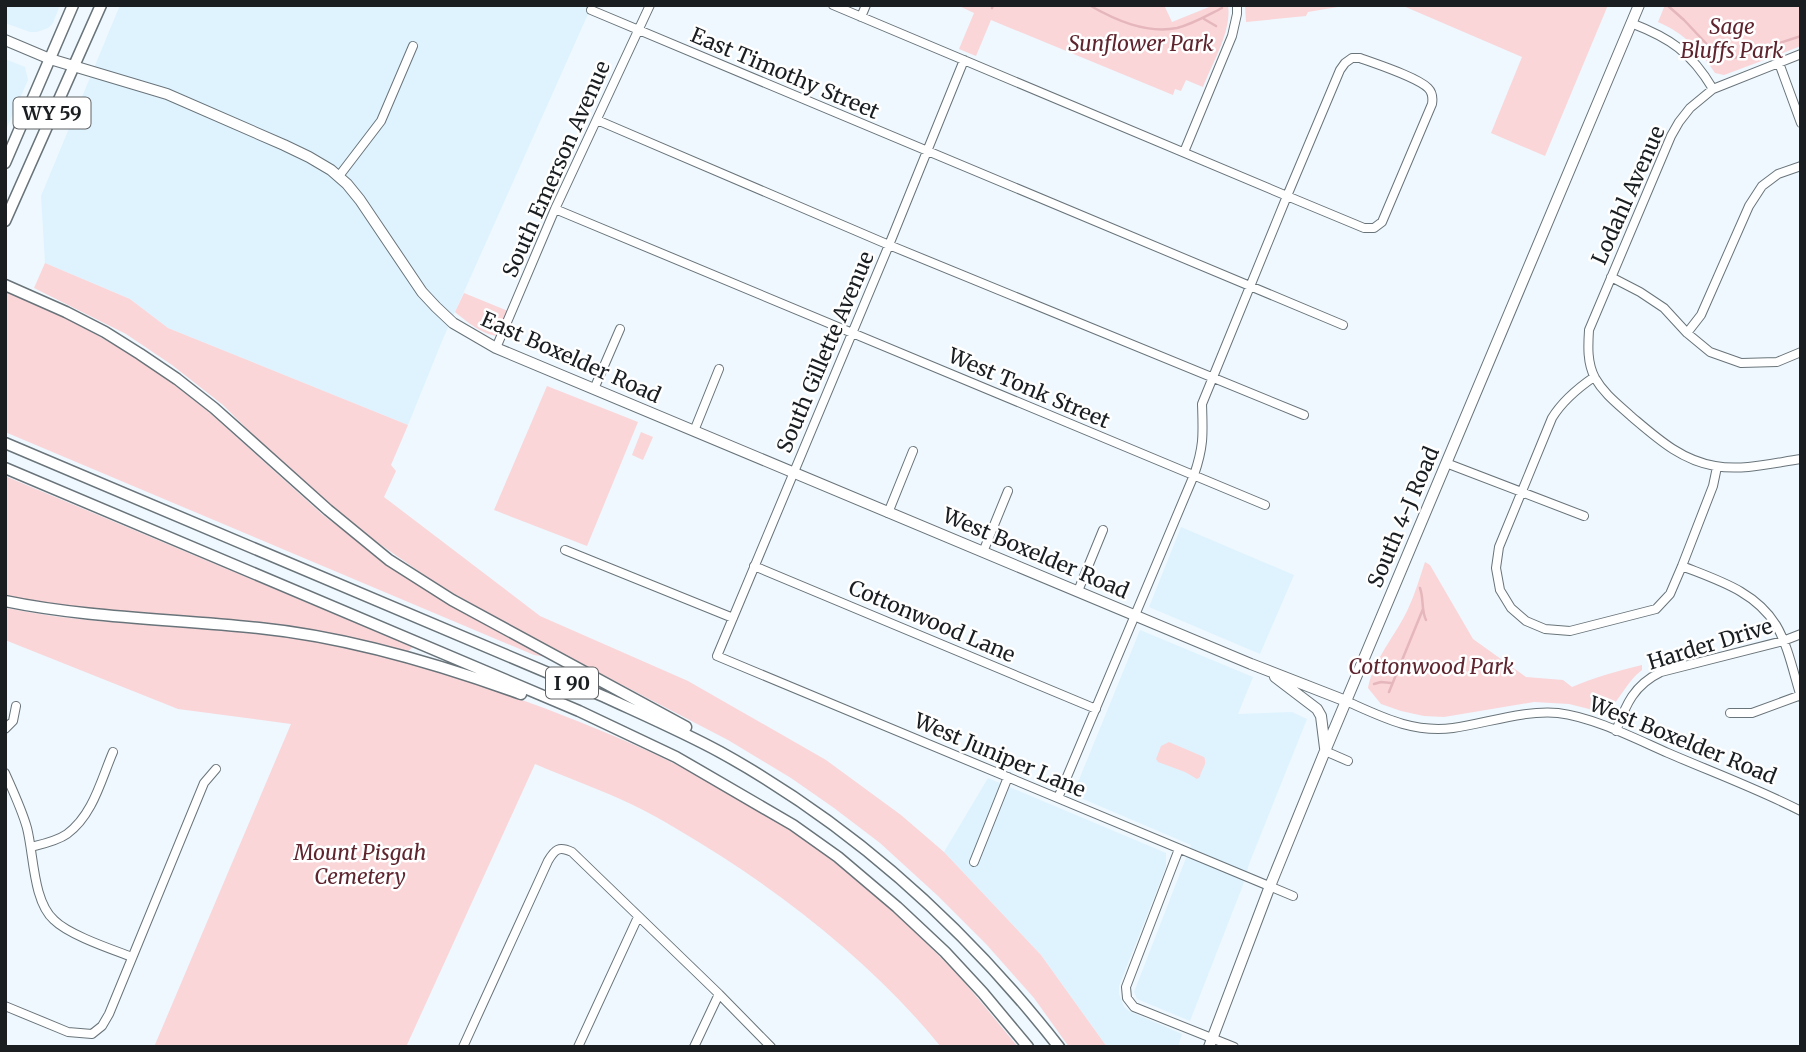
<svg xmlns="http://www.w3.org/2000/svg" width="1806" height="1052" viewBox="0 0 1806 1052" font-family="Merriweather,serif">
<rect width="100%" height="100%" fill="#eef8fe"/>
<path fill="#dff3ff" d="M 5,5 L 60,5 L 53,23 L 48,28 L 37,32 L 30,32 L 5,23 Z
M 120,5 L 592,5 L 442,341 L 408,425 L 168,328 L 130,299 L 45,263 L 41,196 Z
M 5,59 L 25,67 L 28,80 L 5,132 Z
M 1181,527 L 1294,575 L 1260,654 L 1149,607 Z
M 1140,630 L 1253,677 L 1238,714 L 1292,712 L 1307,719 L 1249,864 L 1243,885 L 1190,1021 L 1137,999 L 1134,992 L 1191,845 L 1076,796 L 1077,793 L 1074,792 Z
M 988,778 L 1166,853 L 1166,867 L 1119,986 L 1119,994 L 1124,1007 L 1129,1011 L 1182,1034 L 1178,1047 L 1107,1047 L 1041,955 L 944,852 Z"/>
<path fill="#fad6d9" d="M 957,5 L 1164,5 L 1172,22 L 1214,5 L 1228,5 C 1232,31 1212,64 1203,87 L 1186,80 L 1181,91 L 1175,89 L 1173,95 L 991,20 L 976,56 L 959,49 L 974,13 Z
M 1245,5 L 1350,5 L 1308,12 L 1306,16 L 1246,22 Z
M 1401,5 L 1608,5 L 1545,156 L 1491,133 L 1522,57 Z
M 1665,5 L 1801,5 L 1801,46 L 1724,75 L 1715,73 C 1700,50 1684,33 1658,22 Z
M 45,263 L 130,299 L 168,328 L 408,425 L 391,465 L 396,471 L 384,497 L 540,616 L 688,681 L 826,760 L 901,815 L 944,852 L 1041,955 L 1107,1047 L 1069,1047 L 1034,998 L 986,944 L 938,896 L 880,843 L 834,808 L 791,778 L 728,740 L 574,660 L 440,586 L 358,529 L 260,442 L 223,405 L 172,365 L 126,334 L 34,288 Z
M 5,291 L 52,311 L 82,327 L 122,349 L 163,376 L 210,413 L 323,515 L 382,560 L 547,657 L 534,655 L 5,432 Z
M 464,293 L 508,311 L 498,336 C 483,335 467,322 455,312 Z
M 547,386 L 638,422 L 587,546 L 494,510 Z
M 641,432 L 653,437 L 643,460 L 632,455 Z
M 5,476 L 413,647 L 407,652 L 349,638 L 263,623 L 61,606 L 5,596 Z
M 1425,562 L 1430,565 L 1473,639 L 1526,677 L 1563,680 L 1572,687 C 1595,677 1618,671 1642,665 L 1642,670 C 1626,682 1620,701 1605,713 L 1569,704 L 1534,702 L 1444,717 L 1424,716 L 1401,711 L 1381,704 L 1368,688 C 1373,660 1396,635 1408,609 C 1415,594 1420,577 1425,562 Z
M 5,608 C 30,612 54,617 79,619 C 142,626 205,626 268,634 C 363,646 455,675 544,708 C 633,742 721,781 800,836 C 856,876 908,923 955,972 C 977,996 997,1022 1018,1047 L 941,1047 C 879,971 803,909 721,856 C 692,838 664,820 633,805 C 602,790 568,778 535,764 L 406,1047 L 154,1047 L 291,724 L 178,709 L 5,640 Z
M 1169,742 L 1204,757 C 1208,765 1201,769 1200,777 L 1197,779 L 1185,772 L 1158,762 L 1156,759 L 1161,746 Z"/>
<g fill="none" stroke-linecap="round" stroke-linejoin="round">
<path stroke="#e5b6bb" stroke-width="2.5" d="M 1089,5 C 1115,20 1146,34 1177,28 C 1193,24 1208,15 1222,8
M 1667,5 L 1684,20 L 1717,55 L 1723,58 L 1734,58 L 1801,36
M 992,8 L 993,5
M 1204,19 L 1216,26
M 1420,588 C 1424,599 1421,610 1426,620
M 1374,684 L 1381,682 L 1391,683
M 1389,692 L 1423,609"/>
<g stroke="#69747a" stroke-width="10">
<path id="minor" d="M 833,5 L 1287,196 L 1202,404 C 1203,434 1204,446 1194,475 L 1058,798
M 591,10 L 1343,325
M 861,17 L 866,5
M 1631,23 C 1670,38 1691,52 1713,89
M 1801,54 L 1713,89 L 1690,108 L 1679,122 L 1671,136 L 1589,330 C 1588,346 1587,363 1595,378 C 1604,394 1619,405 1632,417 C 1658,439 1681,460 1715,466 C 1743,471 1773,463 1801,459
M 1352,58 L 1360,58 C 1376,64 1417,77 1428,88 C 1433,93 1433,98 1432,104 L 1382,222 L 1374,228 L 1364,228 L 1287,196 L 1340,70 L 1345,63 Z
M 964,60 L 889,245 L 717,656 L 1293,896
M 1779,63 L 1801,123
M 597,120 L 889,245 L 1304,415
M 1184,152 L 1232,36 L 1237,14 L 1237,5
M 339,176 L 381,121 L 413,46
M 555,209 L 1265,505
M 1611,277 L 1640,292 L 1664,308 L 1687,333 L 1710,352 L 1741,363 L 1777,362 L 1801,352
M 1687,333 L 1701,315 L 1749,206 L 1762,186 L 1778,174 L 1801,166
M 496,348 L 555,209 L 650,5
M 1594,377 C 1578,388 1563,400 1552,418 L 1499,547 L 1496,568 L 1500,590 L 1511,608 L 1526,621 L 1545,629 L 1570,631 L 1656,609 L 1670,594 L 1682,566 L 1713,486 L 1717,467
M 594,389 L 620,329
M 694,431 L 719,369
M 1446,463 L 1584,516
M 888,513 L 913,451
M 565,550 L 733,618
M 983,552 L 1008,491
M 754,566 L 1096,709
M 1682,566 C 1717,580 1755,591 1776,625 C 1788,645 1794,675 1801,697
M 1078,591 L 1103,530
M 1346,701 C 1382,717 1412,733 1453,728 C 1488,723 1523,710 1558,713 C 1593,717 1636,739 1668,753 C 1712,772 1758,789 1801,811
M 1730,713 L 1752,713 L 1801,695
M 5,729 L 13,721 L 16,706
M 1616,731 C 1626,704 1634,685 1661,672 L 1783,641 L 1801,634
M 1325,751 L 1348,761
M 5,773 C 13,791 22,810 27,828 C 34,856 33,901 54,920 C 69,935 111,949 132,957
M 31,847 C 43,844 57,841 67,834 C 93,815 101,780 113,752
M 1179,849 L 1126,987 L 1127,998 L 1134,1007 L 1234,1047
M 974,862 L 1008,777
M 5,1006 L 68,1032 L 92,1034 L 102,1026 L 109,1014 L 204,783 L 216,769
M 463,1047 L 548,861 C 555,849 559,846 572,852 L 719,994 L 771,1047
M 578,1047 L 638,917
M 694,1047 L 719,994"/>
</g>
<g stroke="#69747a" stroke-width="12">
<path id="major" d="M 5,40 L 50,59 L 167,94 L 284,145 L 309,157 L 331,170 L 347,184 L 360,200 L 422,292 L 436,307 L 453,323 L 496,348 L 1251,664 L 1346,701
M 1275,677 L 1317,709 L 1321,716 L 1325,748
M 1209,1047 L 1270,886 L 1325,751 L 1639,5"/>
</g>
<g stroke="#69747a" stroke-width="13">
<path id="highway" d="M 5,163 L 73,5
M 5,221 L 101,5
M 5,285 L 66,312 L 105,332 L 140,354 L 177,379 L 214,408 L 328,510 L 389,560 L 452,600 L 686,727
M 5,443 L 605,697 C 644,715 683,732 720,752 C 854,826 965,927 1059,1047
M 5,468 L 579,711 L 676,757 L 793,825 L 838,857 L 897,907 L 945,952 L 983,993 L 1028,1047
M 5,601 C 87,618 176,619 259,628 C 348,637 436,663 521,694"/>
</g>
<use href="#minor" stroke="#fff" stroke-width="8"/>
<use href="#major" stroke="#fff" stroke-width="10"/>
<use href="#highway" stroke="#fff" stroke-width="10"/>
</g>
<g text-anchor="middle" dominant-baseline="central" stroke-width="5" stroke-linejoin="round" paint-order="stroke">
<g fill="#fff" stroke="#5f6264" stroke-width="2">
<rect x="13.5" y="97.5" width="77" height="31" rx="5"/>
<rect x="546" y="667.5" width="52" height="31" rx="5"/>
</g>
<g font-size="19" font-weight="bold" fill="#1a1e21">
<text x="52" y="113">WY 59</text>
<text x="572" y="683">I 90</text>
</g>
<g font-size="21" font-style="italic" fill="#5e252f" stroke="#fff">
<text x="1732" y="26">Sage<tspan x="1732" dy="24">Bluffs Park</tspan></text>
<text x="1141" y="43">Sunflower Park</text>
<text x="1431" y="666">Cottonwood Park</text>
<text x="360" y="852">Mount Pisgah<tspan x="360" dy="24">Cemetery</tspan></text>
</g>
<g font-size="21" fill="#1a1e21" stroke="#fff">
<text transform="translate(785 73) rotate(23)">East Timothy Street</text>
<text transform="translate(556 169) rotate(-66)">South Emerson Avenue</text>
<text transform="translate(1628 195) rotate(-66)">Lodahl Avenue</text>
<text transform="translate(825 352) rotate(-67)">South Gillette Avenue</text>
<text transform="translate(571 357) rotate(24)">East Boxelder Road</text>
<text transform="translate(1029 388) rotate(23)">West Tonk Street</text>
<text transform="translate(1403 517) rotate(-67)">South 4-J Road</text>
<text transform="translate(1036 553) rotate(23)">West Boxelder Road</text>
<text transform="translate(932 621) rotate(23)">Cottonwood Lane</text>
<text transform="translate(1710 644) rotate(-17)">Harder Drive</text>
<text transform="translate(1683 740) rotate(22)">West Boxelder Road</text>
<text transform="translate(1000 755) rotate(23)">West Juniper Lane</text>
</g>
</g>
<rect width="1806" height="1052" fill="none" stroke="#1a1e21" stroke-width="14"/>
</svg>
